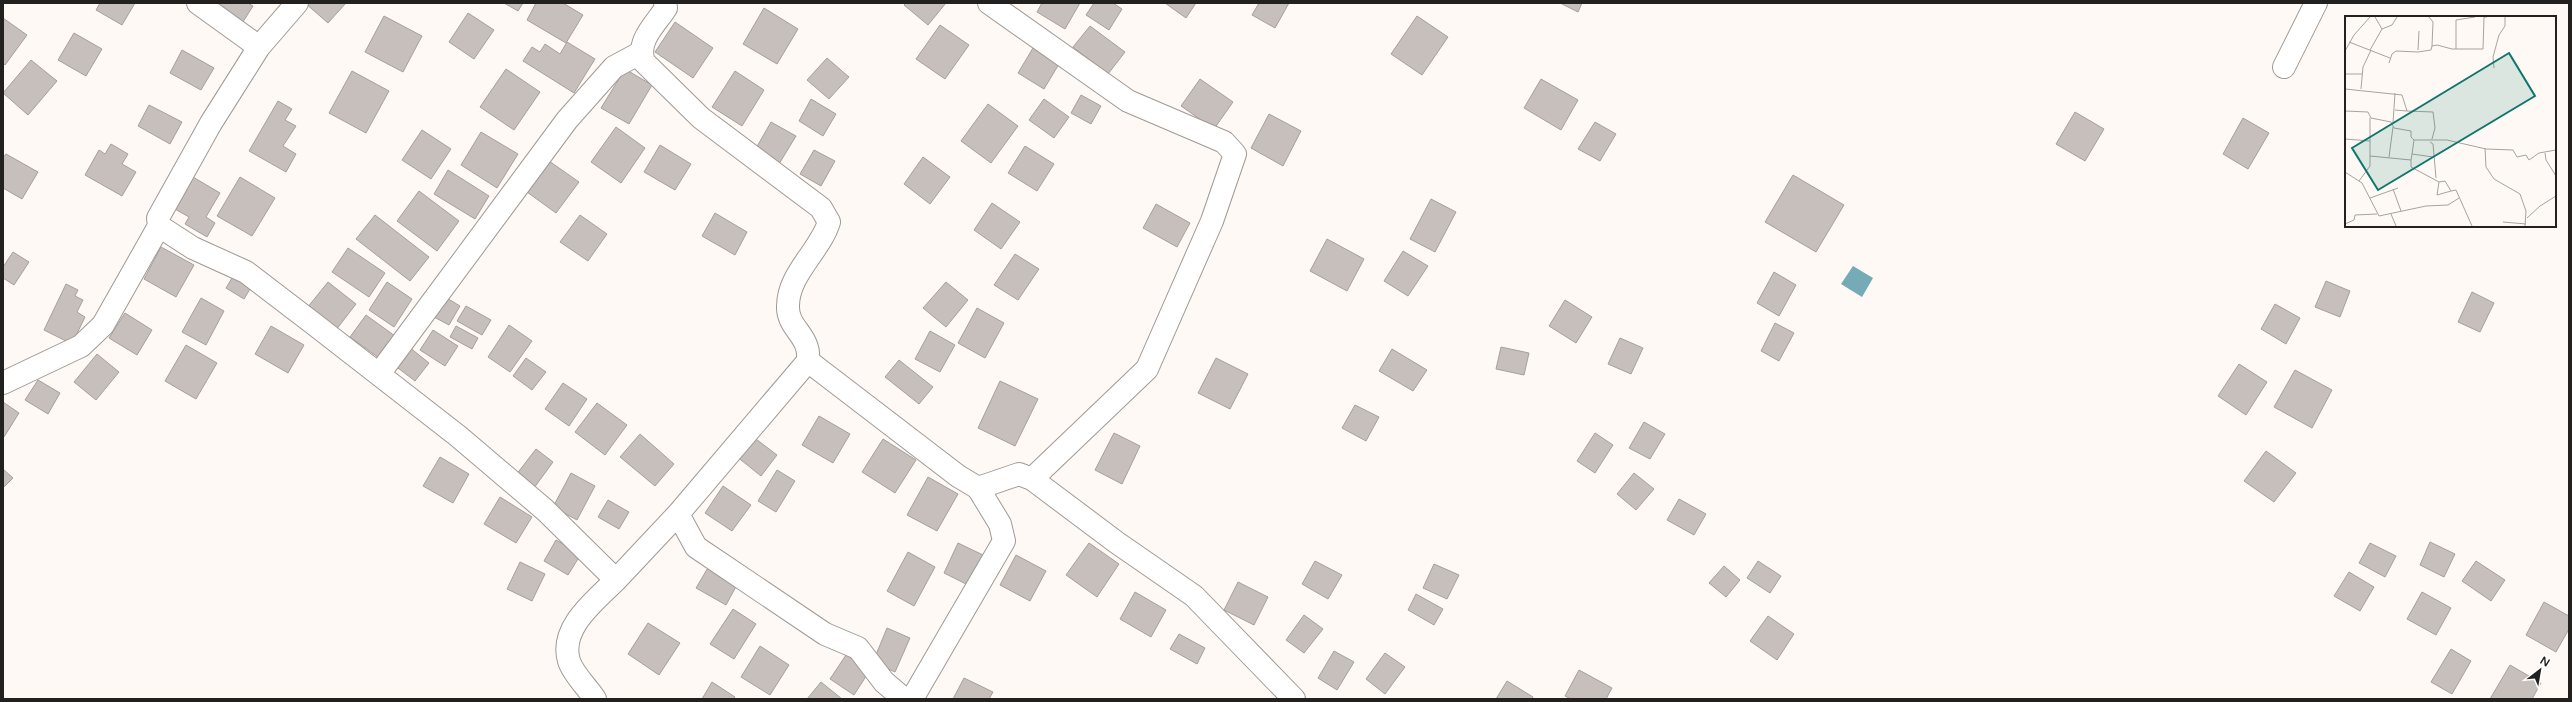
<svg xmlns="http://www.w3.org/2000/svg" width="2572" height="702" viewBox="0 0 2572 702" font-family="'Varela Round',sans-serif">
<rect width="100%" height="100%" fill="#fff9f5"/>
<path fill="#75abb7" d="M 1853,266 L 1873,278 L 1862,297 L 1841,284 Z"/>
<path fill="#c6bfbb" stroke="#a6a09c" d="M 100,3 L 135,3 L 122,25 L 96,10 Z
M 206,3 L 248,3 L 253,6 L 241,25 Z
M 305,3 L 346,3 L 328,23 Z
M 504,3 L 523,3 L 518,11 Z
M 536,3 L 563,3 L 583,15 L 566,43 L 527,20 Z
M 906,3 L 946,3 L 928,25 L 904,5 Z
M 1042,3 L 1080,3 L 1065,29 L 1037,12 Z
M 1094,3 L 1113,3 L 1122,9 L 1109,30 L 1086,15 Z
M 1165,3 L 1196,3 L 1186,18 Z
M 1259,3 L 1289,3 L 1275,28 L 1252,15 Z
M 1560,3 L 1582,3 L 1578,12 Z
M 764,8 L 798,29 L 777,64 L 743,44 Z
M 468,13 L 494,30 L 474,59 L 449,42 Z
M 384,16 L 422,36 L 403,72 L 365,52 Z
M 1417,16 L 1448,37 L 1422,75 L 1391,54 Z
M 3,18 L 27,35 L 5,65 L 3,63 Z
M 675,22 L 713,48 L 693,78 L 655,52 Z
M 940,25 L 969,45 L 945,79 L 916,59 Z
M 1090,26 L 1125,52 L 1108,74 L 1073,47 Z
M 74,33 L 102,49 L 86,76 L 58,60 Z
M 567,42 L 595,59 L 574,93 L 523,61 L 532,47 L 540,52 L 545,44 L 560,54 Z
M 1033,48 L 1059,64 L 1044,89 L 1018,73 Z
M 182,50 L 214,68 L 201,90 L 170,73 Z
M 827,58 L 849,77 L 829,99 L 807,80 Z
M 31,60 L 57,81 L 28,115 L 3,93 Z
M 506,69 L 540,92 L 514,130 L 480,107 Z
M 625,69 L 652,85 L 629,124 L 601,108 Z
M 352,71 L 389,91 L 366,133 L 329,113 Z
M 735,71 L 764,90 L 742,126 L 712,107 Z
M 1200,79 L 1233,102 L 1214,129 L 1181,106 Z
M 1541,79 L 1578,100 L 1561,130 L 1524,108 Z
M 1081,95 L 1101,106 L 1091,124 L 1071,113 Z
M 811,99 L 836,114 L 823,136 L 799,121 Z
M 1044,99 L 1069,117 L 1054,138 L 1029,120 Z
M 278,101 L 292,109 L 285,120 L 296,126 L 283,146 L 296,154 L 286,172 L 249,151 Z
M 988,104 L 1018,126 L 991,163 L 961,141 Z
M 149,105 L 182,122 L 170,144 L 138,126 Z
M 2075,112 L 2104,129 L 2085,161 L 2056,144 Z
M 1269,114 L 1301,131 L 1283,166 L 1251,148 Z
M 2243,118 L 2269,133 L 2248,169 L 2223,154 Z
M 771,122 L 796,136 L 779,164 L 755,150 Z
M 1595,122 L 1616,134 L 1600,161 L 1578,149 Z
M 616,127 L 645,148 L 621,183 L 591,162 Z
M 422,130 L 451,149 L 431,179 L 402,160 Z
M 481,132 L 518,154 L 497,188 L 461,165 Z
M 111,144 L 128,154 L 122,164 L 136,172 L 122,196 L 85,175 L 99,150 L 105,154 Z
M 660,145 L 691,164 L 675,190 L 644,172 Z
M 1025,146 L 1054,164 L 1037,191 L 1008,173 Z
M 814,150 L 835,161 L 821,186 L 800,174 Z
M 6,154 L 38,172 L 22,199 L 3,188 L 3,158 Z
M 923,157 L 950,177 L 930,204 L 904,184 Z
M 549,161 L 579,182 L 556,213 L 527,192 Z
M 448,170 L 489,196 L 475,219 L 434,194 Z
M 1793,175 L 1844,205 L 1816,252 L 1765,222 Z
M 193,177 L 220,193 L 206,217 L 215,223 L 207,237 L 185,224 L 189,217 L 175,209 Z
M 240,177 L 275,198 L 252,236 L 217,216 Z
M 419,191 L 459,221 L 437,251 L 397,221 Z
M 1431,199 L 1456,212 L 1435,252 L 1410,239 Z
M 992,203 L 1020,222 L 1001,249 L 974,230 Z
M 1156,204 L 1190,223 L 1177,247 L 1143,228 Z
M 715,213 L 747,232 L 735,255 L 702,236 Z
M 375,215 L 429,257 L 410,281 L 356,239 Z
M 580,215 L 607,234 L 588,261 L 560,242 Z
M 1327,239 L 1364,259 L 1347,291 L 1310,271 Z
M 161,247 L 194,265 L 176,297 L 144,279 Z
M 348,248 L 385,273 L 369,297 L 332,272 Z
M 1403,251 L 1428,266 L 1408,296 L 1384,281 Z
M 13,252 L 29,262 L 14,285 L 3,278 L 3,267 Z
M 1015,254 L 1039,269 L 1018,300 L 994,285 Z
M 1774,272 L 1796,285 L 1779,316 L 1757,303 Z
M 235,273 L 253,284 L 244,299 L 226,288 Z
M 2326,281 L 2350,291 L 2340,317 L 2315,307 Z
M 328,282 L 356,304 L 336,330 L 307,308 Z
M 387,282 L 412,299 L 394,327 L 369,310 Z
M 946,282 L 968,300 L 946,327 L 923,308 Z
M 66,284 L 78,290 L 75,296 L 83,300 L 77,312 L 85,317 L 72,344 L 44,330 Z
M 2472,292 L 2494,303 L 2480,332 L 2458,322 Z
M 445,297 L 460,306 L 449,325 L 434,317 Z
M 201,298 L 224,311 L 206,345 L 182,332 Z
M 1565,300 L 1592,317 L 1576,343 L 1549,326 Z
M 2275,304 L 2300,318 L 2286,344 L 2261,329 Z
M 466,306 L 491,320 L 482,335 L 457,321 Z
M 977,308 L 1004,323 L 985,358 L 958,343 Z
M 125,313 L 152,330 L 137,355 L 109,338 Z
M 366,315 L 395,336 L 379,358 L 350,337 Z
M 1775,323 L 1794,333 L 1779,361 L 1761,351 Z
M 509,325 L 532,341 L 510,372 L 488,357 Z
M 271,326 L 304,345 L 288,373 L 255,354 Z
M 456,326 L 478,338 L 472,349 L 450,337 Z
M 433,330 L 458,346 L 445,366 L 420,350 Z
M 930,331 L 955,345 L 940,372 L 915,359 Z
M 1620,338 L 1643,348 L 1631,374 L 1608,364 Z
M 186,345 L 217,363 L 196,399 L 165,381 Z
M 409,347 L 429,363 L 415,381 L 394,365 Z
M 1501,347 L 1529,353 L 1524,375 L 1496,369 Z
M 1392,349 L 1427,370 L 1413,391 L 1379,371 Z
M 97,354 L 119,372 L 96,400 L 74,382 Z
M 526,358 L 546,372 L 532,390 L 513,376 Z
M 1216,358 L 1248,374 L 1230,409 L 1198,393 Z
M 899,360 L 933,387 L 919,404 L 885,377 Z
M 2239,364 L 2267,382 L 2246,415 L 2218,396 Z
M 2295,370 L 2332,390 L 2312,428 L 2274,407 Z
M 38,380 L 60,393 L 48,414 L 25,400 Z
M 1000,381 L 1038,399 L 1015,446 L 978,428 Z
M 563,383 L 587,399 L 569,426 L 545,409 Z
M 3,402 L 19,413 L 4,437 L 3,436 Z
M 597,403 L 627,425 L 605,455 L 575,432 Z
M 1355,405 L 1379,417 L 1366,441 L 1342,428 Z
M 819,416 L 850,434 L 833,463 L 802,445 Z
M 1644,422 L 1665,434 L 1650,459 L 1629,448 Z
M 1114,433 L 1140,446 L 1122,484 L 1095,470 Z
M 1595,433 L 1613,445 L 1595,473 L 1577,461 Z
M 640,434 L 674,464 L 655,486 L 620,457 Z
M 752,436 L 777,455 L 761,476 L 736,456 Z
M 883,439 L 916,460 L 895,493 L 862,472 Z
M 536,449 L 553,462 L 534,488 L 516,475 Z
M 2266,451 L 2296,473 L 2274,502 L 2244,481 Z
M 440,457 L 469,474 L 453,503 L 423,486 Z
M 3,469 L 13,478 L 3,488 Z
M 777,470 L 795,481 L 776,512 L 758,501 Z
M 571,473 L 595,486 L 577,520 L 553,507 Z
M 1634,473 L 1654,489 L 1636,510 L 1617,494 Z
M 928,477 L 958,494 L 937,531 L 907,515 Z
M 723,486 L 751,505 L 732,531 L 705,513 Z
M 500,497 L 532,517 L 516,543 L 484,524 Z
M 1679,499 L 1706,514 L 1694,535 L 1667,520 Z
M 608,500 L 629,512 L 619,529 L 598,517 Z
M 556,540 L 581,554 L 568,575 L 544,561 Z
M 2430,542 L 2455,554 L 2444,577 L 2420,565 Z
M 958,543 L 983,555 L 968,585 L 944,573 Z
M 1089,543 L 1119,564 L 1097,597 L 1066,575 Z
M 2370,543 L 2396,556 L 2385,577 L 2359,563 Z
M 908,552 L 935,567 L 914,606 L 887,591 Z
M 1016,555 L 1046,571 L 1030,601 L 1000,585 Z
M 1315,561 L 1342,575 L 1328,599 L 1302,584 Z
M 1758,561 L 1781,576 L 1770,593 L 1747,578 Z
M 2476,561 L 2505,580 L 2491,601 L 2462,581 Z
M 520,562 L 545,574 L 532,601 L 507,589 Z
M 1434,564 L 1459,575 L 1447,599 L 1423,588 Z
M 709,566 L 738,583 L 726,605 L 696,588 Z
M 1724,566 L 1740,580 L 1726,597 L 1709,583 Z
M 2349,572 L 2374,587 L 2360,611 L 2334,596 Z
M 1238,582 L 1268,597 L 1254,625 L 1224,610 Z
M 1135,592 L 1166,610 L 1151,637 L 1120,619 Z
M 2422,592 L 2451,608 L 2436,635 L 2407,619 Z
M 1416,594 L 1443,609 L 1434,625 L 1408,610 Z
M 2544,602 L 2569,616 L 2569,629 L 2556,652 L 2526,635 Z
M 733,609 L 756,624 L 734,659 L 710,644 Z
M 1304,615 L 1323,629 L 1304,653 L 1286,640 Z
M 1768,616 L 1794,634 L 1777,660 L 1750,641 Z
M 648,623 L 680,643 L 659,675 L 628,654 Z
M 887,628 L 910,638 L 895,672 L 873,662 Z
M 1179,634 L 1205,648 L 1197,664 L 1170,649 Z
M 760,646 L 789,665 L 770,695 L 741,677 Z
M 2451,649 L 2471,661 L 2452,694 L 2431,682 Z
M 1334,651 L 1354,662 L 1337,690 L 1318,678 Z
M 1385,653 L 1405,667 L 1385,694 L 1366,679 Z
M 846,655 L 870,670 L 854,695 L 830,679 Z
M 2510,665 L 2541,683 L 2532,699 L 2490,699 Z
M 1579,670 L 1612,688 L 1606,699 L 1571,699 L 1565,696 Z
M 964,678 L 993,692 L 989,699 L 953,699 Z
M 1507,681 L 1533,697 L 1532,699 L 1496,699 Z
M 712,682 L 735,697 L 733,699 L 702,699 Z
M 821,682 L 842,699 L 807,699 Z"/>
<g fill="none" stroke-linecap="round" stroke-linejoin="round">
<g stroke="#a09995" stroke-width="24">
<path id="minor" d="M 198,3 L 259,47
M 297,3 L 259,47 L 211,123 L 158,218 L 159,226 L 193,248 L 246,272 L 314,324 L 458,436 L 545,510 L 616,580 L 678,514
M 989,3 L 1128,101 L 1224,142 L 1235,154 L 1212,221 L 1147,369 L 1032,479
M 2284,67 L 2316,3
M 808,361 L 678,514 L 696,547 L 825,634 L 858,648 L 884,682 L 904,699
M 379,374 L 567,120 L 614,67 L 640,53
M 3,383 L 81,346 L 103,325 L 159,226
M 595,699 C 588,688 573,674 569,661 C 559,628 595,601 616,580
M 912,699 L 1004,541 L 1000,524 L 978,488"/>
</g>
<g stroke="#a09995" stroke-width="24">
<path id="tertiary" d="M 665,3 L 666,8 C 655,25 636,41 644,62 L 701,118 L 821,208 L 829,222 C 820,251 788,274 788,306 C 787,329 811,335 808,361 L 958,476 L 978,488 L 1019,474 L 1032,479 L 1116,542 L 1194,596 L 1294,699"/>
</g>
<use href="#minor" stroke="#fff" stroke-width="22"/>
<use href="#tertiary" stroke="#fff" stroke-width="22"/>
</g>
<g transform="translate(2345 16)">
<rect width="211" height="211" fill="#fff9f5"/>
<path fill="none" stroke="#a7a39f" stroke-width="1" d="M 84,1 L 88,6 L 87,30M 37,13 L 47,9 L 52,1M 4,26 L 45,42M 111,33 L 111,4 L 130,1M 25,34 L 37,13 L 30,1M 73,34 L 74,15M 0,35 L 9,19 L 25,1M 44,47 L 47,38 L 51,35 L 73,36 L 86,34 L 87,30 L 92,29 L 107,33 L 138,33 L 139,1 L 142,1M 149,52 L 148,41 L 154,19 L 160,10 L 160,1M 0,58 L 17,58M 0,73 L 57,79 L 62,95 L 88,96 L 90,112 L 87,123M 16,73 L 18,51 L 26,34M 50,94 L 62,95M 0,95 L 23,96 L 26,102 L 46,106 L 49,112 L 66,115 L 66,121 L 69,124 L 102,124 L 141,133 L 168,134 L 172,141 L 181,139 L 184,144 L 194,137 L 211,134M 25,102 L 25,140 L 66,144 L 67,138M 48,107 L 50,77M 0,123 L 25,125M 69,124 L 67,138 L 88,141M 85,126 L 88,128 L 91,162M 140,132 L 141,151 L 149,163 L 175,178 L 181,195 L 180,210M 200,137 L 201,144 L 211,160M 44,141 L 48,111M 66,144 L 66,151 L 94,166M 0,156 L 17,167 L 34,200 L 81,190 L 103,189 L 114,182M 14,165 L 25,150 L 25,140M 94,166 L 100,165 L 106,175 L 111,174 L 127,210M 94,166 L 92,179 L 106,175M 48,173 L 56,195M 25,182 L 53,172M 46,198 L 51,210M 182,202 L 195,190 L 211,180M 158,206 L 181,208M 0,208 L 9,204 L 10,199 L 32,198"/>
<path fill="#0f766e" fill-opacity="0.15" stroke="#0f766e" stroke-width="2" d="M 164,37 L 190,80 L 33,174 L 7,132 Z"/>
<rect width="211" height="211" fill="none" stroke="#23211f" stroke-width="2"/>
</g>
<rect width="2572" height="702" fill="none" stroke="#23211f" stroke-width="8"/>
<g transform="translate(2540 670) rotate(31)" stroke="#ffffff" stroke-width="3" paint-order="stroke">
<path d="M0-3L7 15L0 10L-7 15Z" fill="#23211f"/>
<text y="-6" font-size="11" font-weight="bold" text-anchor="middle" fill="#23211f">N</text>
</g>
</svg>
